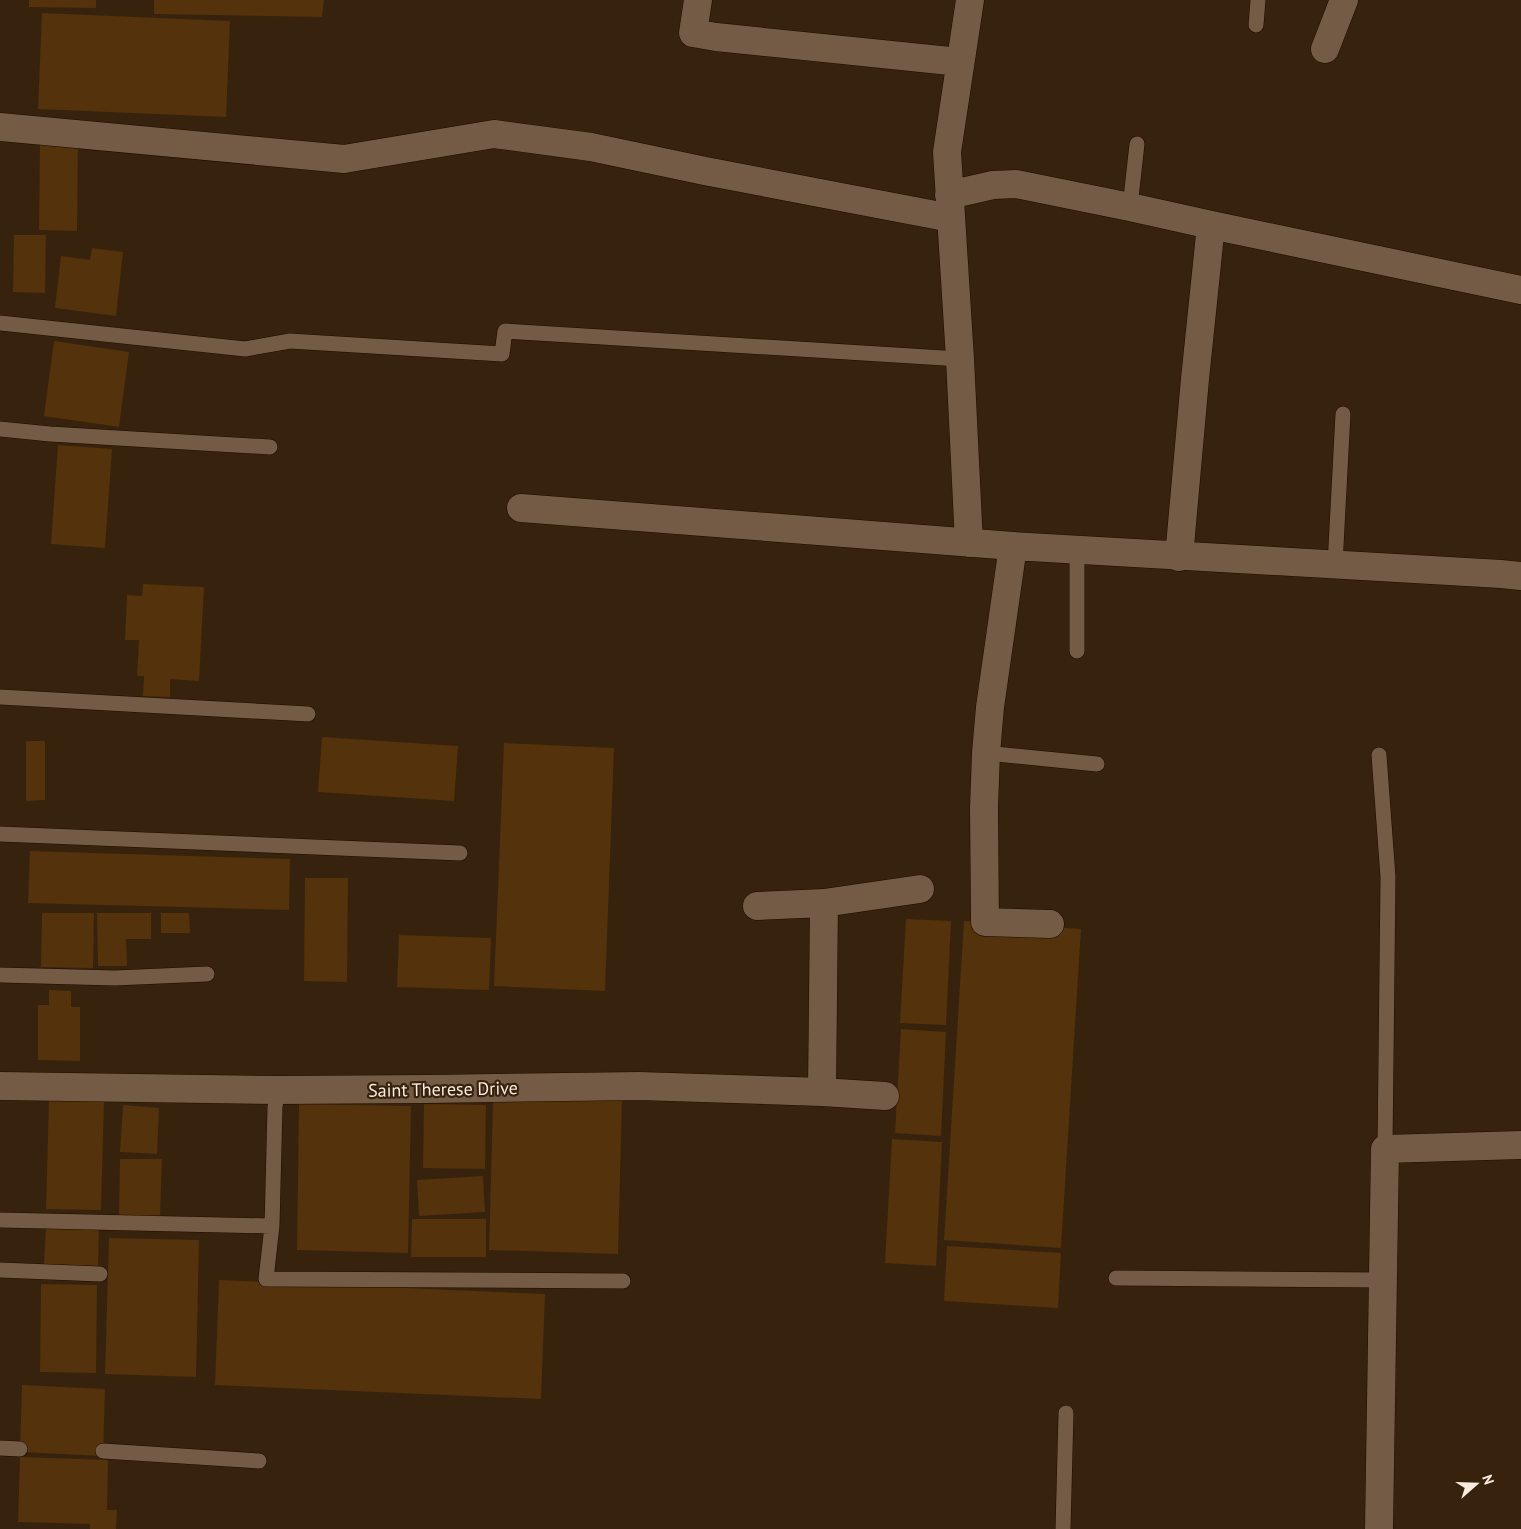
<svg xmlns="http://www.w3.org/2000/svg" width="1521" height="1529" viewBox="0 0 1521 1529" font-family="'PT Sans',sans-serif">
<rect width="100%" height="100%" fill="#37220d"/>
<path fill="#54320b" d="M 29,0 L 96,0 L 96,8 L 29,7 Z
M 154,0 L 324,0 L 322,17 L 154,14 Z
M 42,13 L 230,21 L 226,117 L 38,109 Z
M 40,141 L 78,141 L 77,231 L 39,230 Z
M 14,235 L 46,235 L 45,293 L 13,292 Z
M 92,248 L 123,252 L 116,316 L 55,308 L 61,256 L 90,260 Z
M 54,341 L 129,352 L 119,427 L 44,416 Z
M 58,445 L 112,449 L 105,548 L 51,544 Z
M 143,584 L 204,587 L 199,681 L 170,679 L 170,697 L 143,696 L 144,676 L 137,676 L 139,640 L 125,640 L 127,595 L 142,596 Z
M 322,737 L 458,746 L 454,801 L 318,792 Z
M 26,741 L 45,741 L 45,800 L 26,801 Z
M 504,743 L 614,748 L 605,991 L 494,986 Z
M 30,851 L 290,859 L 289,910 L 28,903 Z
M 305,878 L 348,878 L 347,982 L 304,981 Z
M 42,913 L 94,913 L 93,968 L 41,967 Z
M 97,913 L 151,913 L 151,939 L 126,939 L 127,966 L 98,966 Z
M 161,913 L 189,913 L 190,933 L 161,933 Z
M 906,919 L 951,921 L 946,1025 L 900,1023 Z
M 964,921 L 1081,929 L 1061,1248 L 944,1240 Z
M 399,935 L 491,938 L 489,990 L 397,987 Z
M 49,990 L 71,991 L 71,1007 L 80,1007 L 80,1061 L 38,1060 L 38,1005 L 49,1005 Z
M 901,1029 L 946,1032 L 941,1136 L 895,1133 Z
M 516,1096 L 622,1099 L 618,1254 L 489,1250 L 493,1101 L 516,1102 Z
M 49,1099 L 104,1101 L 101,1210 L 46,1209 Z
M 299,1104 L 411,1106 L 408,1253 L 297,1250 Z
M 424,1104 L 486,1105 L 485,1169 L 423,1168 Z
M 123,1105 L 159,1108 L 157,1154 L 120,1152 Z
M 892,1139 L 942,1142 L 936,1266 L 885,1263 Z
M 120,1159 L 162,1159 L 160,1217 L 119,1216 Z
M 483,1176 L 485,1212 L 419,1216 L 417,1180 Z
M 412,1219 L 486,1219 L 486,1257 L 411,1257 Z
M 46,1226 L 99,1228 L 98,1266 L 44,1264 Z
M 109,1238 L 199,1240 L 196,1377 L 105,1374 Z
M 947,1246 L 1061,1253 L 1058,1308 L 944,1301 Z
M 219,1280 L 545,1294 L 541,1399 L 215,1385 Z
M 41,1284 L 97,1285 L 96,1373 L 40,1372 Z
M 22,1385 L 105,1389 L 103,1456 L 20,1452 Z
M 20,1457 L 108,1460 L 107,1510 L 117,1510 L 116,1529 L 90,1529 L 90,1524 L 18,1522 Z"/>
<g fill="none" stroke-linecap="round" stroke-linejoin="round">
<g stroke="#1e0b00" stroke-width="16">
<path id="service" d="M 1256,25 L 1258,0
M 1130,207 L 1137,144
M 0,323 L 245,349 L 290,341 L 502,354 L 505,331 L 960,359
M 0,429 L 50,434 L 270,447
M 1335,565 L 1343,414
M 1077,651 L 1077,551
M 0,697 L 308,714
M 986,753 L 1097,764
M 1379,755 L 1388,877 L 1385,1149
M 0,834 L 460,853
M 0,975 L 115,978 L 207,974
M 278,1090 L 275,1107 L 272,1226 L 266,1279 L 623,1281
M 0,1220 L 272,1226
M 0,1270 L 100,1274
M 1116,1278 L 1384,1280
M 0,1448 L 20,1449
M 103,1451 L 259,1461
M 1063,1529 L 1066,1413"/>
</g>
<g stroke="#1e0b00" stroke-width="29">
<path id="minor" d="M 698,0 L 693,33 L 716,37 L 960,62
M 1325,49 L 1344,0
M 0,127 L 344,159 L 494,134 L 591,147 L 705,171 L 951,218
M 949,195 L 993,185 L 1016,184 L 1130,207 L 1211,225 L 1521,290
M 521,508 L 1013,546 L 1501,574 L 1521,576
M 969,543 L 960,359 L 947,152 L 970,0
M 1013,546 L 990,707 L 986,753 L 984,808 L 985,922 L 1050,924
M 1179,557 L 1195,379 L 1211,225
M 757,906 L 824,903 L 920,889
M 0,1086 L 278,1090 L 428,1089 L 639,1086 L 822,1092 L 885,1096
M 822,1092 L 824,903
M 1379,1529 L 1385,1149 L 1521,1145"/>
</g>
<use href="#service" stroke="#745b45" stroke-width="15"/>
<use href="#minor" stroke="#745b45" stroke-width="28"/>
</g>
<g text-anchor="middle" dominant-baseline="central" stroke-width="4.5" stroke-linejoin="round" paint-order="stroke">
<g font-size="18" fill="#f9ebde" stroke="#37220d">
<text transform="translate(443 1089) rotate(-1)">Saint Therese Drive</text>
</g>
</g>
<g transform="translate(1476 1484) rotate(70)" stroke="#37220d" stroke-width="4" paint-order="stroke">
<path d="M0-4L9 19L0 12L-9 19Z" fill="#f9ebde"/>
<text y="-8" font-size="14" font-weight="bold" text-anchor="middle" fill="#f9ebde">N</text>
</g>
</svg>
